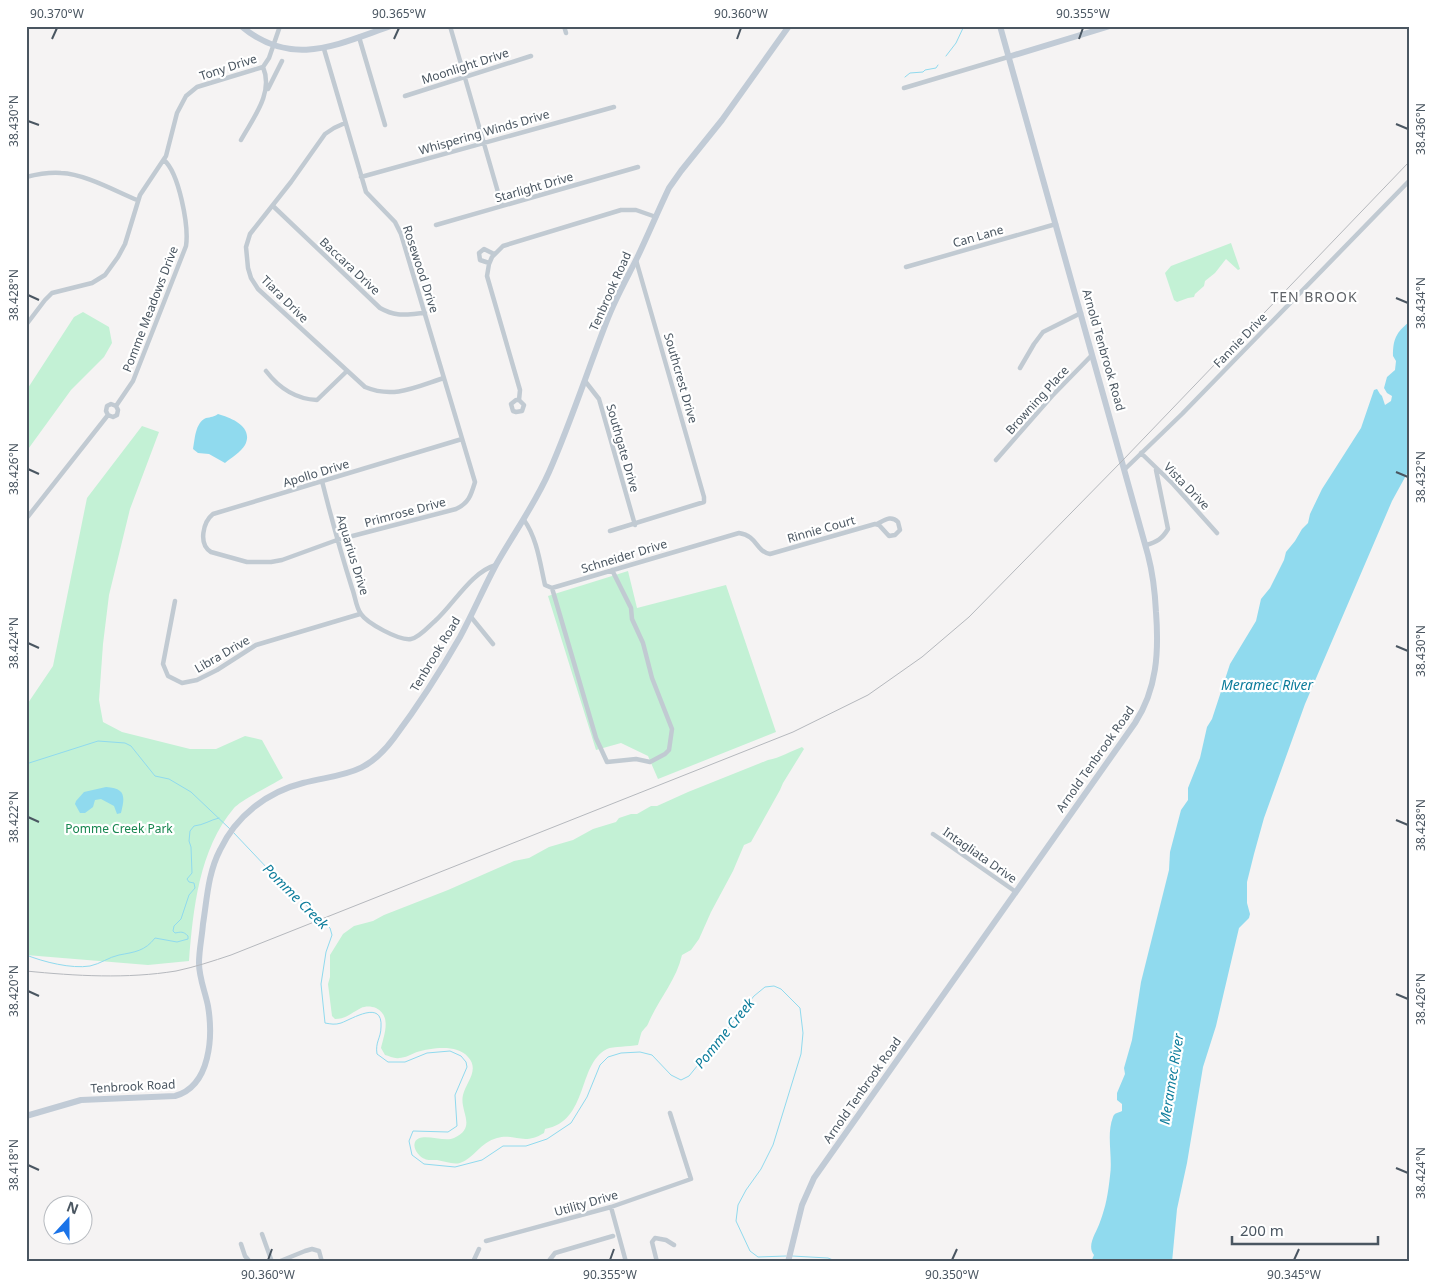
<svg xmlns="http://www.w3.org/2000/svg" width="1435" height="1288" viewBox="0 0 1435 1288" font-family="'Noto Sans',sans-serif">
<rect width="100%" height="100%" fill="#f5f3f3"/>
<path fill="#c3f1d5" d="M 1231,243 L 1240,269 L 1238,270 L 1226,259 L 1215,273 L 1205,281 L 1204,286 L 1195,294 L 1194,297 L 1188,298 L 1177,302 L 1174,300 L 1165,273 L 1171,266 Z
M 83,312 L 109,327 L 112,343 L 104,357 L 71,390 L 26,452 L 26,391 L 74,317 Z
M 142,426 L 159,432 L 130,509 L 109,595 L 103,644 L 99,700 L 103,722 L 122,732 L 190,749 L 216,749 L 245,736 L 262,740 L 283,778 C 272,785 241,800 234,808 C 199,849 193,910 189,961 L 148,965 L 26,955 L 26,706 L 53,666 L 87,498 Z
M 628,571 L 637,608 L 726,585 L 776,732 L 658,779 L 648,756 L 621,743 L 596,750 L 548,596 Z
M 802,747 L 804,749 L 783,783 L 780,790 L 751,842 L 744,845 L 733,871 L 711,912 L 699,939 L 691,950 L 682,955 C 676,981 658,1000 648,1024 C 646,1028 642,1030 641,1034 C 640,1037 639,1041 638,1045 C 629,1047 613,1046 607,1049 C 577,1064 589,1121 545,1129 L 544,1133 C 523,1146 515,1133 497,1138 C 481,1142 473,1159 460,1163 C 453,1165 444,1161 437,1160 C 430,1160 426,1161 420,1156 C 416,1152 413,1147 415,1142 C 420,1131 444,1143 454,1138 C 478,1127 459,1111 463,1095 C 466,1082 480,1070 468,1057 C 457,1044 432,1048 417,1052 C 412,1054 405,1058 399,1058 C 395,1059 389,1056 385,1055 L 381,1048 C 384,1035 392,1016 376,1008 C 371,1006 365,1006 361,1008 C 351,1013 346,1019 335,1019 L 332,1016 L 328,984 L 330,977 L 330,955 L 343,934 L 354,926 L 373,921 L 384,915 L 448,890 L 514,861 L 529,858 L 549,847 L 573,840 L 593,829 L 616,822 L 619,818 L 631,814 L 637,814 L 651,806 L 657,806 L 688,792 L 768,760 C 780,758 791,751 802,747 Z"/>
<path fill="#90daee" d="M 1409,322 L 1409,470 L 1392,501 L 1305,704 L 1264,818 L 1254,854 L 1247,882 L 1247,903 L 1250,914 L 1249,918 L 1239,928 L 1216,1026 L 1203,1067 L 1187,1163 L 1177,1209 L 1172,1262 L 1091,1262 L 1094,1255 C 1086,1245 1097,1232 1100,1222 C 1106,1206 1108,1194 1110,1176 C 1113,1157 1106,1135 1113,1117 C 1114,1113 1118,1113 1122,1111 L 1122,1104 L 1117,1100 L 1117,1093 L 1125,1074 L 1124,1068 L 1132,1040 L 1141,982 L 1169,870 L 1170,852 L 1181,810 L 1188,800 L 1188,788 L 1200,758 L 1207,727 L 1212,719 L 1230,664 L 1256,621 L 1261,599 L 1270,588 L 1284,560 L 1286,552 L 1295,541 L 1302,529 L 1308,523 L 1310,514 L 1322,489 L 1361,428 L 1374,390 L 1377,389 L 1380,394 L 1382,396 L 1385,405 L 1391,401 L 1392,396 L 1387,393 L 1384,388 L 1387,377 L 1395,370 L 1396,361 L 1393,356 C 1393,339 1396,333 1409,322 Z
M 218,414 C 232,418 254,427 245,445 C 241,452 231,458 225,463 L 209,454 L 198,453 L 193,449 C 195,439 195,423 206,418 C 211,417 214,417 218,414 Z
M 106,787 C 126,788 125,797 121,813 L 117,814 L 114,806 L 101,799 L 95,800 L 93,807 L 85,813 L 80,813 L 75,804 L 76,801 L 84,792 Z"/>
<g fill="none" stroke-linecap="round" stroke-linejoin="round">
<path stroke="#90daee" stroke-width="1" d="M 946,56 L 956,43 L 964,26
M 905,77 L 910,73 L 923,72 L 925,70 L 936,68 L 938,65
M 26,764 L 98,741 L 125,743 L 131,746 L 155,776 L 169,779 L 191,792 L 230,829
M 233,832 L 269,870 L 330,928 L 332,935 L 326,952 L 321,984 L 325,1023 C 331,1024 335,1025 341,1023 C 352,1019 383,999 381,1027 C 381,1038 375,1042 377,1054 L 388,1062 L 405,1062 L 427,1053 L 450,1051 L 461,1056 L 466,1062 L 467,1067 L 455,1095 L 457,1126 L 448,1132 L 413,1131 L 409,1141 L 412,1155 L 424,1164 L 455,1167 L 482,1160 L 503,1146 L 526,1146 L 547,1139 L 571,1123 L 587,1097 L 600,1065 L 608,1057 L 621,1053 L 640,1052 L 652,1055 L 671,1075 L 681,1080 L 689,1076 L 754,996 L 765,987 L 774,986 L 781,989 L 800,1008 L 803,1033 L 801,1054 L 773,1145 L 761,1169 L 746,1190 L 738,1205 L 736,1221 L 750,1251 L 758,1257 L 786,1256
M 26,955 C 44,962 71,969 90,966 C 100,964 109,957 119,955 C 135,952 145,951 155,938 L 177,942 L 188,939 L 188,936 C 183,931 181,932 175,933 L 173,931 L 174,926 L 181,919 L 189,895 L 195,888 L 194,883 L 189,882 L 187,879 L 192,873 L 191,847 L 189,841 L 190,831 L 194,826 C 204,825 210,820 219,818
M 792,1256 L 828,1258 L 838,1262"/>
<path stroke="#c1cad2" stroke-width="4.5" d="M 450,26 L 502,206
M 564,26 L 566,33
M 359,37 L 385,125
M 324,49 L 366,192 L 395,222 L 401,234 L 475,482 C 471,495 469,503 456,509 L 337,540 L 282,560 L 271,562 L 247,562 L 211,552 C 198,544 203,522 213,514 L 462,439
M 904,88 L 1008,57
M 268,89 L 282,61
M 405,96 L 531,56
M 345,123 L 334,128 L 325,134 L 291,182 L 250,234 L 246,247 L 248,268 L 251,278 L 258,289 L 365,387 C 394,399 416,387 444,378
M 241,140 C 253,118 274,93 263,67
M 26,177 C 38,174 49,172 61,173 C 85,174 115,191 137,200
M 361,177 L 614,107
M 273,206 L 380,308 C 398,318 406,314 425,313
M 436,225 L 638,167
M 489,263 L 480,260 L 479,253 L 484,249 L 494,254
M 906,267 L 1056,224
M 26,325 L 45,300 L 52,293 L 92,283 L 105,275 L 118,257 L 125,244 L 140,195 L 166,156 L 177,113 L 186,96 L 197,87 L 263,67 L 269,58 L 280,26
M 1020,368 L 1034,344 L 1043,332 L 1081,313
M 266,371 C 279,388 295,399 317,400 L 347,371
M 585,381 L 599,399 L 635,525
M 519,400 L 516,400 L 511,404 L 513,411 L 516,412 L 522,411 L 524,405 L 519,400 L 520,390 L 487,276 L 489,264 L 492,257 L 503,246 L 621,210 L 636,210 L 656,217
M 116,406 L 133,381 L 186,246 C 189,226 179,173 164,160
M 108,415 L 113,417 L 117,415 L 118,410 L 116,406
M 108,415 L 106,411 L 107,406 L 111,404 L 116,406
M 1141,453 L 1173,484 L 1217,533
M 996,460 L 1052,396 L 1092,355
M 1125,469 L 1182,414 L 1409,181
M 322,481 C 331,517 341,553 352,588 C 355,595 356,608 361,614 C 367,623 399,641 411,639 C 419,638 429,626 435,621 C 454,604 471,572 496,565
M 26,519 L 108,415
M 524,520 C 537,538 540,563 545,585 L 552,588 L 739,533 C 758,536 755,551 770,554 L 875,524 L 879,525 L 889,536 L 895,535 L 900,530 L 898,522 C 891,515 885,520 877,524
M 610,531 L 704,502 L 704,497 L 636,260
M 1146,545 C 1157,542 1162,539 1168,529 L 1156,470
M 552,588 L 596,738 L 607,762 L 636,759 L 650,762 L 665,754 L 669,750 L 672,729 L 652,678 L 643,643 L 632,619 L 631,608 L 612,570
M 175,601 L 163,664 L 168,676 L 182,683 L 197,680 L 217,670 L 256,645 L 360,614
M 471,617 L 493,644
M 933,834 L 1016,892
M 611,1207 L 626,1262
M 262,1234 L 272,1262
M 486,1241 L 611,1207 L 691,1179 L 670,1113
M 241,1244 L 245,1256 L 250,1262
M 278,1262 L 305,1251 L 312,1249 L 319,1251 L 322,1262
M 473,1262 L 479,1249
M 548,1262 L 555,1253 L 613,1236
M 657,1262 L 652,1242 L 655,1238 L 666,1240 L 674,1245"/>
<path stroke="#c1cbd6" stroke-width="6" d="M 241,26 C 292,69 338,44 391,26
M 1008,57 L 1110,26
M 26,1116 L 81,1100 L 175,1096 C 211,1086 213,1036 208,1006 C 205,991 199,978 199,963 C 199,950 202,937 203,924 C 207,899 208,873 220,850 C 236,816 267,792 303,783 C 344,773 366,776 394,738 C 418,706 440,672 460,637 C 473,613 484,587 497,563 C 514,533 535,504 549,472 C 571,422 588,369 608,318 C 616,297 627,278 637,258 C 648,235 658,211 669,188 L 681,171 L 722,120 L 789,26
M 788,1262 L 802,1205 L 814,1178 L 1135,723 C 1157,689 1159,652 1156,612 C 1155,592 1153,574 1148,555 L 1000,26"/>
<path stroke="#b5b8bd" stroke-width="1" d="M 26,971 C 76,976 127,979 176,971 C 195,967 213,961 231,955 L 793,732 L 868,695 L 922,657 L 969,617 L 1123,460 L 1409,162"/>
</g>
<path fill="none" stroke="#4a5661" stroke-width="2" d="M 52,39 L 57,28M 394,39 L 399,28M 737,39 L 741,28M 1079,39 L 1083,28M 28,121 L 39,125M 1396,124 L 1408,129M 28,295 L 39,300M 1396,298 L 1408,303M 28,469 L 39,474M 1396,472 L 1408,477M 28,643 L 39,648M 1396,646 L 1408,651M 28,817 L 39,822M 1396,820 L 1408,825M 28,991 L 39,996M 1396,994 L 1408,999M 28,1165 L 39,1170M 1396,1168 L 1408,1173M 268,1260 L 272,1249M 610,1260 L 614,1249M 952,1260 L 957,1249M 1294,1260 L 1299,1249"/>
<g text-anchor="middle" dominant-baseline="central" stroke-width="4.5" stroke-linejoin="round" paint-order="stroke">
<g font-size="12" fill="#4a5661" stroke="#fff">
<text transform="translate(465 66) rotate(-18)">Moonlight Drive</text>
<text transform="translate(228 67) rotate(-18)">Tony Drive</text>
<text transform="translate(484 132) rotate(-16)">Whispering Winds Drive</text>
<text transform="translate(534 187) rotate(-16)">Starlight Drive</text>
<text transform="translate(978 236) rotate(-16)">Can Lane</text>
<text transform="translate(350 266) rotate(43)">Baccara Drive</text>
<text transform="translate(421 269) rotate(72)">Rosewood Drive</text>
<text transform="translate(610 291) rotate(-66)">Tenbrook Road</text>
<text transform="translate(285 299) rotate(45)">Tiara Drive</text>
<text transform="translate(150 309) rotate(-69)">Pomme Meadows Drive</text>
<text transform="translate(1240 340) rotate(-46)">Fannie Drive</text>
<text transform="translate(1104 350) rotate(74)">Arnold Tenbrook Road</text>
<text transform="translate(681 378) rotate(74)">Southcrest Drive</text>
<text transform="translate(1037 400) rotate(-48)">Browning Place</text>
<text transform="translate(623 448) rotate(74)">Southgate Drive</text>
<text transform="translate(316 473) rotate(-17)">Apollo Drive</text>
<text transform="translate(1187 486) rotate(46)">Vista Drive</text>
<text transform="translate(405 512) rotate(-15)">Primrose Drive</text>
<text transform="translate(821 529) rotate(-16)">Rinnie Court</text>
<text transform="translate(353 555) rotate(73)">Aquarius Drive</text>
<text transform="translate(624 556) rotate(-17)">Schneider Drive</text>
<text transform="translate(222 654) rotate(-30)">Libra Drive</text>
<text transform="translate(435 654) rotate(-59)">Tenbrook Road</text>
<text transform="translate(1095 759) rotate(-55)">Arnold Tenbrook Road</text>
<text transform="translate(980 855) rotate(35)">Intagliata Drive</text>
<text transform="translate(133 1086) rotate(-3)">Tenbrook Road</text>
<text transform="translate(862 1090) rotate(-55)">Arnold Tenbrook Road</text>
<text transform="translate(586 1203) rotate(-16)">Utility Drive</text>
</g>
<g font-size="12" fill="#17864f" stroke="#fff">
<text x="119" y="828">Pomme Creek Park</text>
</g>
<g font-size="14" letter-spacing="1" fill="#5f6368" stroke="#fff">
<text x="1314" y="296">TEN BROOK</text>
</g>
<g font-size="14" font-style="italic" fill="#0c7c9b" stroke="#fff">
<text x="1267" y="684">Meramec River</text>
<text transform="translate(296 896) rotate(45)">Pomme Creek</text>
<text transform="translate(724 1033) rotate(-51)">Pomme Creek</text>
<text transform="translate(1171 1079) rotate(-81)">Meramec River</text>
</g>
</g>
<rect width="1435" height="1288" fill="none" stroke="#ffffff" stroke-width="55"/>
<g transform="translate(68 1220) rotate(21)"><circle r="24" fill="#ffffff" stroke="#b7bbc0"/>
<path d="M0-4L9 19L0 12L-9 19Z" fill="#1a73e8"/>
<text y="-8" font-size="14" font-weight="bold" text-anchor="middle" fill="#4a5661">N</text>
</g>
<path d="M1232 1236v8h146v-8" fill="none" stroke="#4a5661" stroke-width="2.5"/>
<text x="1240" y="1236" font-size="15" fill="#4a5661" stroke="#ffffff" stroke-width="4" paint-order="stroke">200 m</text>
<rect x="28" y="28" width="1380" height="1232" fill="none" stroke="#4a5661" stroke-width="2"/>
<g font-size="12" text-anchor="middle" fill="#4a5661">
<text x="57" y="18">90.370°W</text>
<text x="399" y="18">90.365°W</text>
<text x="741" y="18">90.360°W</text>
<text x="1083" y="18">90.355°W</text>
<text transform="translate(14 121) rotate(-90)" y="4">38.430°N</text>
<text transform="translate(1421 129) rotate(-90)" y="4">38.436°N</text>
<text transform="translate(14 295) rotate(-90)" y="4">38.428°N</text>
<text transform="translate(1421 303) rotate(-90)" y="4">38.434°N</text>
<text transform="translate(14 469) rotate(-90)" y="4">38.426°N</text>
<text transform="translate(1421 477) rotate(-90)" y="4">38.432°N</text>
<text transform="translate(14 643) rotate(-90)" y="4">38.424°N</text>
<text transform="translate(1421 651) rotate(-90)" y="4">38.430°N</text>
<text transform="translate(14 817) rotate(-90)" y="4">38.422°N</text>
<text transform="translate(1421 825) rotate(-90)" y="4">38.428°N</text>
<text transform="translate(14 991) rotate(-90)" y="4">38.420°N</text>
<text transform="translate(1421 999) rotate(-90)" y="4">38.426°N</text>
<text transform="translate(14 1165) rotate(-90)" y="4">38.418°N</text>
<text transform="translate(1421 1173) rotate(-90)" y="4">38.424°N</text>
<text x="268" y="1279">90.360°W</text>
<text x="610" y="1279">90.355°W</text>
<text x="952" y="1279">90.350°W</text>
<text x="1294" y="1279">90.345°W</text>
</g>
</svg>
